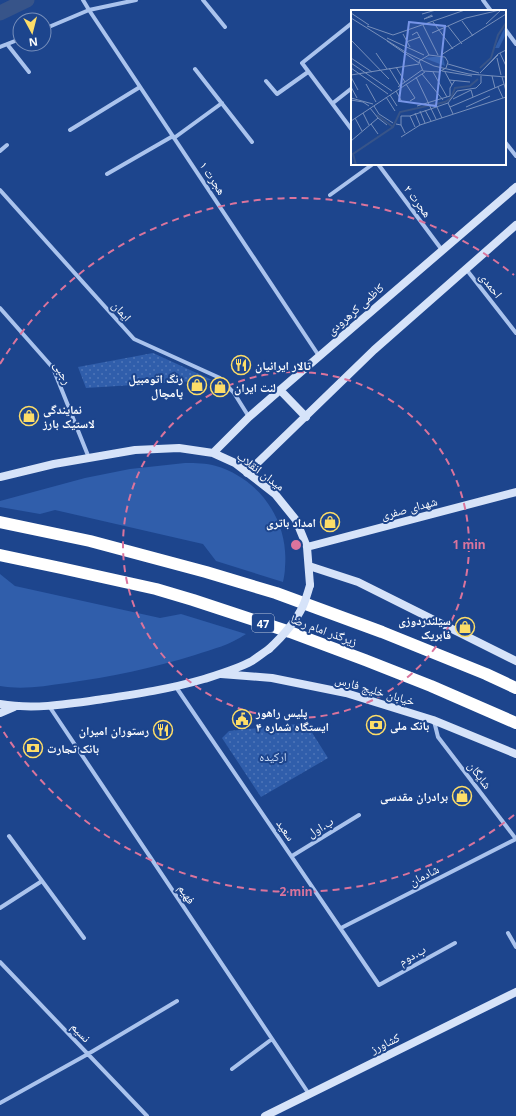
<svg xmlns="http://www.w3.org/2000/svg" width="516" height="1116" viewBox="0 0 516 1116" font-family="'Noto Sans','Noto Naskh Arabic',sans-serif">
<defs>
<pattern id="park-dots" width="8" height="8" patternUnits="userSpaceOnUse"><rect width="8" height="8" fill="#305eab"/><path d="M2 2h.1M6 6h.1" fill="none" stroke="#4f76b8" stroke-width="1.8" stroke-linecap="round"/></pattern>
</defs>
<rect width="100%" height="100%" fill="#1d458d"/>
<path fill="#305eab" d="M 185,463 C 196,463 206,463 216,466 C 260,479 289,521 285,567 C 285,572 284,577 283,582 L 216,561 L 203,544 L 55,510 L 40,514 L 0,507 L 0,501 L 85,478 L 130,469 Z
M 0,574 L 15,586 L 160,618 L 181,614 L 246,634 C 230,645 213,649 195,655 C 153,668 110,677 67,683 C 44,686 23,690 0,686 Z"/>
<path fill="url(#park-dots)" d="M 153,353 L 212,380 L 86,388 L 78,367 Z
M 306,723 L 328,758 L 261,797 L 222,738 L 229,731 Z"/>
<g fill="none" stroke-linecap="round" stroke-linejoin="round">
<path stroke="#375489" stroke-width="15" d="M 0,13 L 27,0"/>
<path stroke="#aac3ed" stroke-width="4" d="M 83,0 L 89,10 L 319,356
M 203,0 L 225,27
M 483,0 L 491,11
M 352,23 L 302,63 L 352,130
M 44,29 L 89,10 L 136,0
M 505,29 L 516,44
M 7,44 L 29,72
M 0,47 L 20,39
M 195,69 L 252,142
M 266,81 L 277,94 L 308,72
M 333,103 L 352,88
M 70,130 L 140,87
M 174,138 L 222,103
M 505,142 L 516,156
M 0,151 L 7,145
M 378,164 L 442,250
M 107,174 L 173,136
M 0,190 L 134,339 L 220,378 L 234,393 L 249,417
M 330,195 L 373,164
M 466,269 L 516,333
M 0,308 L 53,368 L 89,458
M 176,687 L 379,985 L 455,943
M 49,706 L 309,1094
M 9,836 L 84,938
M 292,856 L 359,815
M 0,908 L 42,881
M 341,928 L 516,839 L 438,737 L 434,721
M 508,933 L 516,947
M 0,962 L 147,1116
M 232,1069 L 272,1039
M 0,1103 L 88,1054 L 177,1001"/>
<path stroke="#d6e3f9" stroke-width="8" d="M 280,390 L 306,417
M 213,453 L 249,417 L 280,390 L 516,187
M 247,473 L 374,350 L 516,225
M 0,477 L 54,464 L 135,450 L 179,448 L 213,453 L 235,463 L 275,494 L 296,520 L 307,547 L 310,585
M 307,547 L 516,492
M 309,566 L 358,582 L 516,661
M 221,674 L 272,678 L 346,693 L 433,720 L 516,754
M 0,704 C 34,710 69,704 103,699 C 137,694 170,689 204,679 C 220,674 237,669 252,661 C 258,657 263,653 269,649
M 0,713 L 14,707
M 265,1116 L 516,992"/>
<path stroke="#fff" stroke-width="12" d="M 0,522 L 90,541 L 206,572 L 276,593 L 382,632 L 486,674 L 516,688
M 0,555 L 61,568 L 156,589 L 193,600 L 290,632 L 365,660 L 431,686 L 516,723"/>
<path stroke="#d6e3f9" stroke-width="8" d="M 269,649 C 283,636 295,623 303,606 C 306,599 308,592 310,585"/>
</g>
<g fill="none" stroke="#da749d" stroke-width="2" stroke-dasharray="7 5">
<circle cx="296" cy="545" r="173"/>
<path d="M514 815A347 347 0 0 1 0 726M0 364A347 347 0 0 1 514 275"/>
</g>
<defs>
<g id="restaurant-ring" transform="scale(1)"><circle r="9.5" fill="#1d458d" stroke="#fddd68" stroke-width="1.5"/><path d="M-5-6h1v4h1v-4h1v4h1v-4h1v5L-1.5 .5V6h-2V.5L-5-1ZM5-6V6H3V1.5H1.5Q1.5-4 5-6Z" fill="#fddd68"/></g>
<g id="shop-ring" transform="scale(1)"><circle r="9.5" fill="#1d458d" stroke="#fddd68" stroke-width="1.5"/><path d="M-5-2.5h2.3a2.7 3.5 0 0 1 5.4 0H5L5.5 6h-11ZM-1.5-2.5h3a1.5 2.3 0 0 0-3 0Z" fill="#fddd68"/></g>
<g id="civic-ring" transform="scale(1)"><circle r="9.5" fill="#1d458d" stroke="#fddd68" stroke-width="1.5"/><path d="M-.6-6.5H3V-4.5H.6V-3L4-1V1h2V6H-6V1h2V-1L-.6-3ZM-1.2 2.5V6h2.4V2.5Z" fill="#fddd68"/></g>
<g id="bank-ring" transform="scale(1)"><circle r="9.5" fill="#1d458d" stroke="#fddd68" stroke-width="1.5"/><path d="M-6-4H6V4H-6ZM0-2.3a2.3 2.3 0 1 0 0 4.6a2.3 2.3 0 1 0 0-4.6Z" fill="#fddd68"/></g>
</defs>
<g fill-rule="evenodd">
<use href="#restaurant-ring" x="241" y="365"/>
<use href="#shop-ring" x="197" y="385"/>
<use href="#shop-ring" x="220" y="387"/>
<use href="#shop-ring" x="29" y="416"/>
<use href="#shop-ring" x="330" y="522"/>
<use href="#shop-ring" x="465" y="627"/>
<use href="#civic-ring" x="242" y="719"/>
<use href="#bank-ring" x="376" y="725"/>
<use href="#restaurant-ring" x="163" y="730"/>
<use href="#bank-ring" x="33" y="748"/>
<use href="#shop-ring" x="462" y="796"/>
</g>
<g text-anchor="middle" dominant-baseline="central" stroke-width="4" stroke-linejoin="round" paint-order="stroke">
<rect fill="#1d458d" stroke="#bbc7dd" stroke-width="1" x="252" y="614" width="22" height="18" rx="3"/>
<g font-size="11" font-weight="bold" fill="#fff">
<text x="263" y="623">47</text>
</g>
<g font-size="12" fill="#fff" stroke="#1d458d">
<text transform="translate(213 178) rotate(56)">هجرت ۱</text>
<text transform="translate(418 201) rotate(53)">هجرت ۲</text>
<text transform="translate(491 285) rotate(52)">احمدی</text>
<text transform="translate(355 309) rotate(-41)">کاظمی کرهرودی</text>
<text transform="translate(122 311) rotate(48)">ایمان</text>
<text transform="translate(63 373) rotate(63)">رجبی</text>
<text transform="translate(261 471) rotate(37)">میدان انقلاب</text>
<text transform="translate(409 508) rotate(-15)">شهدای صفری</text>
<text transform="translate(324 630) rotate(20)">زیرگذر امام رضا</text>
<text transform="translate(375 690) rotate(16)">خیابان خلیج فارس</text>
<text transform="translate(480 775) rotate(53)">شایگان</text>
<text transform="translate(320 827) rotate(-31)">ب.اول</text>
<text transform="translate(286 830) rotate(55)">سعید</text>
<text transform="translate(424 875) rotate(-27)">شادمان</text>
<text transform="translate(187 894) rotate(56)">فهیم</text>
<text transform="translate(412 955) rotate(-29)">ب.دوم</text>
<text transform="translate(81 1032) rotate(46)">نسیم</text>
<text transform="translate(385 1043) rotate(-26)">کشاورز</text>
</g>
<g font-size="12" font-weight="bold" fill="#fff" stroke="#1d458d" text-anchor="start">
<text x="255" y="365">تالار ایرانیان</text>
<text x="183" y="378" text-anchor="end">رنگ اتومبیل<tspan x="183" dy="14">پامچال</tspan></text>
<text x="234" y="387">لنت ایران</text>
<text x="43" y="409">نمایندگی<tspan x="43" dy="14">لاستیک بارز</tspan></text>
<text x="316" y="522" text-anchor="end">امداد باتری</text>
<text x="451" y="620" text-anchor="end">سیلندردوزی<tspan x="451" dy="14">فابریک</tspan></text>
<text x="256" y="712">پلیس راهور<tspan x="256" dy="14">ایستگاه شماره ۴</tspan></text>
<text x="390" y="725">بانک ملی</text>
<text x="149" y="730" text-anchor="end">رستوران امیران</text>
<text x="47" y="748">بانک تجارت</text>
<text x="448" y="796" text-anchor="end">برادران مقدسی</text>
</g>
<g font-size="12" fill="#cfdff9" stroke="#1d458d">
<text x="273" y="756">ارکیده</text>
</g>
</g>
<g transform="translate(351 10)">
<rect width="155" height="155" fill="#1d458d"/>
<path d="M 82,47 L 92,47 L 94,56 L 73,48 Z" fill="#305eab"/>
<path d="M 155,15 L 155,24 L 148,38 L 144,38 Z" fill="#305eab"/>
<path fill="none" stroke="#375489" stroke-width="2" d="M 129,58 L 140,48 L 147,25 L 155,13M 26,105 L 42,117M 5,155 L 2,144 L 42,117 L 49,102 L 94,92 L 100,88 L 104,78 L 119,76 L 127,69"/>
<path fill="none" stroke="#778fbb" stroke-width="1" d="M 0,3 L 18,15M 71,4 L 85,0M 81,5 L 73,9 L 82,6M 0,8 L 56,43 L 83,56 L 118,64 L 155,67M 111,11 L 122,26M 82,12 L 102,39M 135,14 L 150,0M 72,15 L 87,45M 16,16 L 42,25 L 114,0M 97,16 L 111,34M 81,23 L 115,8 L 149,0M 52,24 L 59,37M 61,25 L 66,22 L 78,45M 36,28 L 73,45M 0,30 L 38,69M 36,31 L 68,53M 55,32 L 69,27M 25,43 L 36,59M 149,43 L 155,56M 78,45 L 94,47 L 97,52 L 95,58 L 88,62 L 72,61 L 68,51 ZM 90,45 L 155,4M 0,48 L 21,62M 146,48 L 150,65M 0,53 L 41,81M 97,54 L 128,63M 45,57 L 54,72M 0,58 L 37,84M 38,58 L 49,76M 132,60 L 147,45M 91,61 L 121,66M 82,62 L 96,87M 94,62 L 101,75M 129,63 L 147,44 L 155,40M 71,64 L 92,90M 0,65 L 68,54M 141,66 L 144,78M 0,67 L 7,80M 65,67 L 85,109M 151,67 L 155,81M 98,70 L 119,72M 15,74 L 25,92M 55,74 L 64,88 L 59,91M 0,77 L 6,88M 47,77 L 71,60M 147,77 L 152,88M 45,81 L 51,92M 39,85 L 46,96M 35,87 L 44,101M 0,88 L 22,94M 102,89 L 120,80 L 122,87M 0,90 L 12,92 L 18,96M 97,93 L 102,104M 23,96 L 28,104 L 42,113M 66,96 L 99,86 L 99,78 L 104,70M 86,97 L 91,108M 99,97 L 153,74M 115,97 L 139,86M 19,98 L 27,108 L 36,115M 74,100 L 80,111M 69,101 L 74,113M 12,103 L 18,115M 64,103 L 69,115M 59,106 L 64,117M 4,108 L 11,121M 0,111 L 74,62M 20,114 L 27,124M 45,114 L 50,115 L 54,123M 50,115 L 50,106 L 59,106 L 97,93 L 106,81 L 125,78 L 130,73 L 130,66M 50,127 L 69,115 L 155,87M 0,131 L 27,108"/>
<path fill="#7795e8" fill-opacity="0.15" stroke="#7795e8" stroke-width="2" d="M 58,12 L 94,16 L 85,96 L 48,91 Z"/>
<rect width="155" height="155" fill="none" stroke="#fff" stroke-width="2"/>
</g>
<circle cx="296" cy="545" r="6" fill="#da749d" stroke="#1d458d" stroke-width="2"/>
<g font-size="12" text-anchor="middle" font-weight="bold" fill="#da749d" stroke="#1d458d" stroke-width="4" stroke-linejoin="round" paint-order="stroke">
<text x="469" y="549">1 min</text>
<text x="296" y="896">2 min</text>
</g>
<g transform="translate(32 32) rotate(173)"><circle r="19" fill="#1d458d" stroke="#778fbb"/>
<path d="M0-3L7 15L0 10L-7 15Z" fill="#fddd68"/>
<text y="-6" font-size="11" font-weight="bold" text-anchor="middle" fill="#ffffff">N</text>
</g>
</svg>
